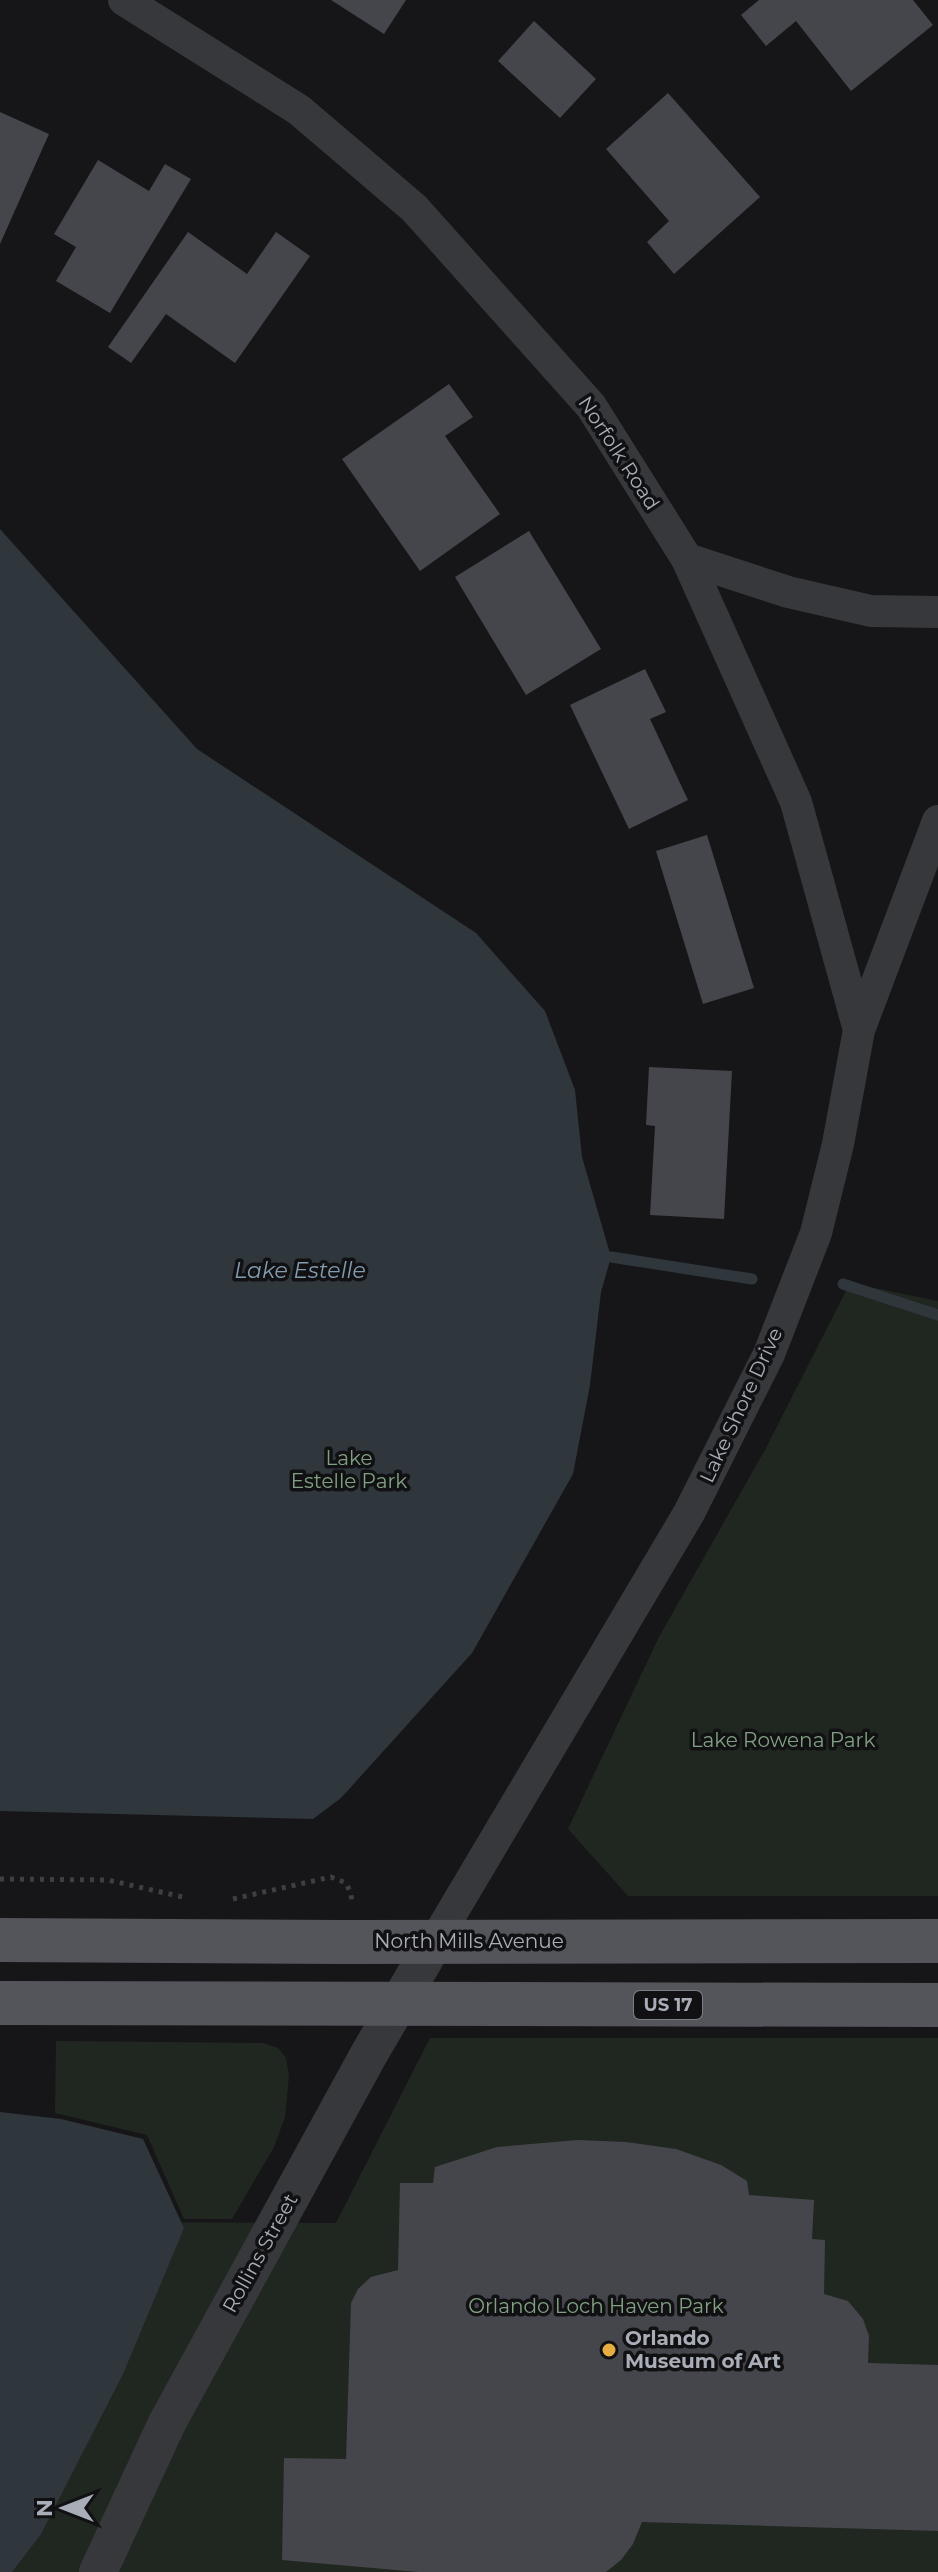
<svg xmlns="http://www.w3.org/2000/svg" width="938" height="2572" viewBox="0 0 938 2572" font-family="Montserrat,sans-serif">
<rect width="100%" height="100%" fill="#161618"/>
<path fill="#202721" d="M 850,1283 L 938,1301 L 938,1896 L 628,1896 L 568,1829 L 659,1637 L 766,1448 Z
M 430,2038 L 938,2038 L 938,2572 L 0,2572 L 64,2222 L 336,2223 Z
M 56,2041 L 263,2043 L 278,2048 L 286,2058 L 289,2076 L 285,2117 L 274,2147 L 232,2219 L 184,2219 L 147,2135 L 55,2113 Z"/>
<path fill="#2f373d" d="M 0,529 L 197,749 L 476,933 L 545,1011 L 575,1090 L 582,1157 L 611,1257 L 601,1292 L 590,1385 L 573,1474 L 472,1653 L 341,1798 L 313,1819 L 0,1811 Z
M 0,2112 L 61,2119 L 143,2139 L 184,2228 L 123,2374 L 41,2534 L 12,2572 L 0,2572 Z"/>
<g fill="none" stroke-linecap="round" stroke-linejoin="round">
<path stroke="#2f373d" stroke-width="11" d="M 611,1257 L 752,1279
M 843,1284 L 938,1315"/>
</g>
<path fill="#45464b" d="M 331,0 L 406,0 L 384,34 Z
M 759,0 L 913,0 L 933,25 L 851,91 L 796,21 L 766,46 L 741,15 Z
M 534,21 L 596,79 L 560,118 L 498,61 Z
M 668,93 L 760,197 L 674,274 L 647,242 L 669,221 L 606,149 Z
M 0,112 L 49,134 L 0,244 Z
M 98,160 L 149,191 L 165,164 L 191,179 L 110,313 L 56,281 L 76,247 L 54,234 Z
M 188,232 L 247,274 L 276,232 L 310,256 L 235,363 L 166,314 L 131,363 L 108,347 Z
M 449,384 L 473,417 L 445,436 L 500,514 L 420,571 L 342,459 Z
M 529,531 L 601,649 L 526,695 L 455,577 Z
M 645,669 L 666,712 L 650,719 L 688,800 L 629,829 L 570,705 Z
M 707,835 L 754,988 L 703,1004 L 656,851 Z
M 649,1067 L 732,1071 L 724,1219 L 650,1215 L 655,1126 L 646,1125 Z
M 578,2140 L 626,2142 L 676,2149 L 721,2165 L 747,2181 L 749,2195 L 814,2200 L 812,2239 L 825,2240 L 824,2294 L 848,2301 L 863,2319 L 869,2336 L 868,2363 L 938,2365 L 938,2531 L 642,2522 L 633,2544 L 621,2560 L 606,2572 L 418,2572 L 282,2560 L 284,2458 L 346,2459 L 351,2303 L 358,2289 L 371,2277 L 398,2270 L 400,2183 L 433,2183 L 435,2167 L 497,2147 Z"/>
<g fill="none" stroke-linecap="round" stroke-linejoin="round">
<path stroke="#3d3f43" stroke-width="5" stroke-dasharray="4 6" stroke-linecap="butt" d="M 0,1879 L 108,1880 L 187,1898
M 233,1899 L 331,1877 L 346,1883 L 351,1894 L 352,1903"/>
<path stroke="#37383c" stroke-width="32" d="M 124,0 L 299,110 L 414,208 L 591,406 L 687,559 L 796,802 L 859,1030
M 687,559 L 788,592 L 871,611 L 938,612
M 435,1941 L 689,1513 L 769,1354 L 816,1233 L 838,1144 L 859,1030 L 938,821"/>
<path stroke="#37383c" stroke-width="38" d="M 98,2572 L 167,2423 L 369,2054 L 435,1941"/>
<path stroke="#53555b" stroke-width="44" d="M 0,1940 L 341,1942 L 938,1941
M 0,2003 L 938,2005"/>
</g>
<circle fill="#e4ac41" stroke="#111113" stroke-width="3" cx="609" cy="2350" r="8"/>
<g text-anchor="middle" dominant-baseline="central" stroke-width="7" stroke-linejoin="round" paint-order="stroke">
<rect fill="#111113" stroke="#7b7e86" stroke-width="2" x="634" y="1991" width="68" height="28" rx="6"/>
<g font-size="18" font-weight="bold" fill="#a9adb7">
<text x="668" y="2005">US 17</text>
</g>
<g font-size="20" fill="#a9adb7" stroke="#111113">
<text transform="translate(619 453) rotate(57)">Norfolk Road</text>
<text transform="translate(741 1405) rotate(-65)">Lake Shore Drive</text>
<text x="469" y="1941">North Mills Avenue</text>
<text transform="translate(260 2253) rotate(-61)">Rollins Street</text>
</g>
<g font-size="20" fill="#81a083" stroke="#111113">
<text x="349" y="1458">Lake<tspan x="349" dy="23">Estelle Park</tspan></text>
<text x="783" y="1740">Lake Rowena Park</text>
<text x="596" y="2306">Orlando Loch Haven Park</text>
</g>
<g font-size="20" font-weight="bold" fill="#a9adb7" stroke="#111113" text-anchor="start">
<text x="625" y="2338">Orlando<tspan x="625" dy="23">Museum of Art</tspan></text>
</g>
<g font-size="22" font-style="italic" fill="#839baf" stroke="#111113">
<text x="300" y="1270">Lake Estelle</text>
</g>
</g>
<g transform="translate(64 2508) rotate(270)" stroke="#111113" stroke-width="6" paint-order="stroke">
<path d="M0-6L14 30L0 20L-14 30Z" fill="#a9adb7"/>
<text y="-12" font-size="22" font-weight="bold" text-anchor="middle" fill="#a9adb7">N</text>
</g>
</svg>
